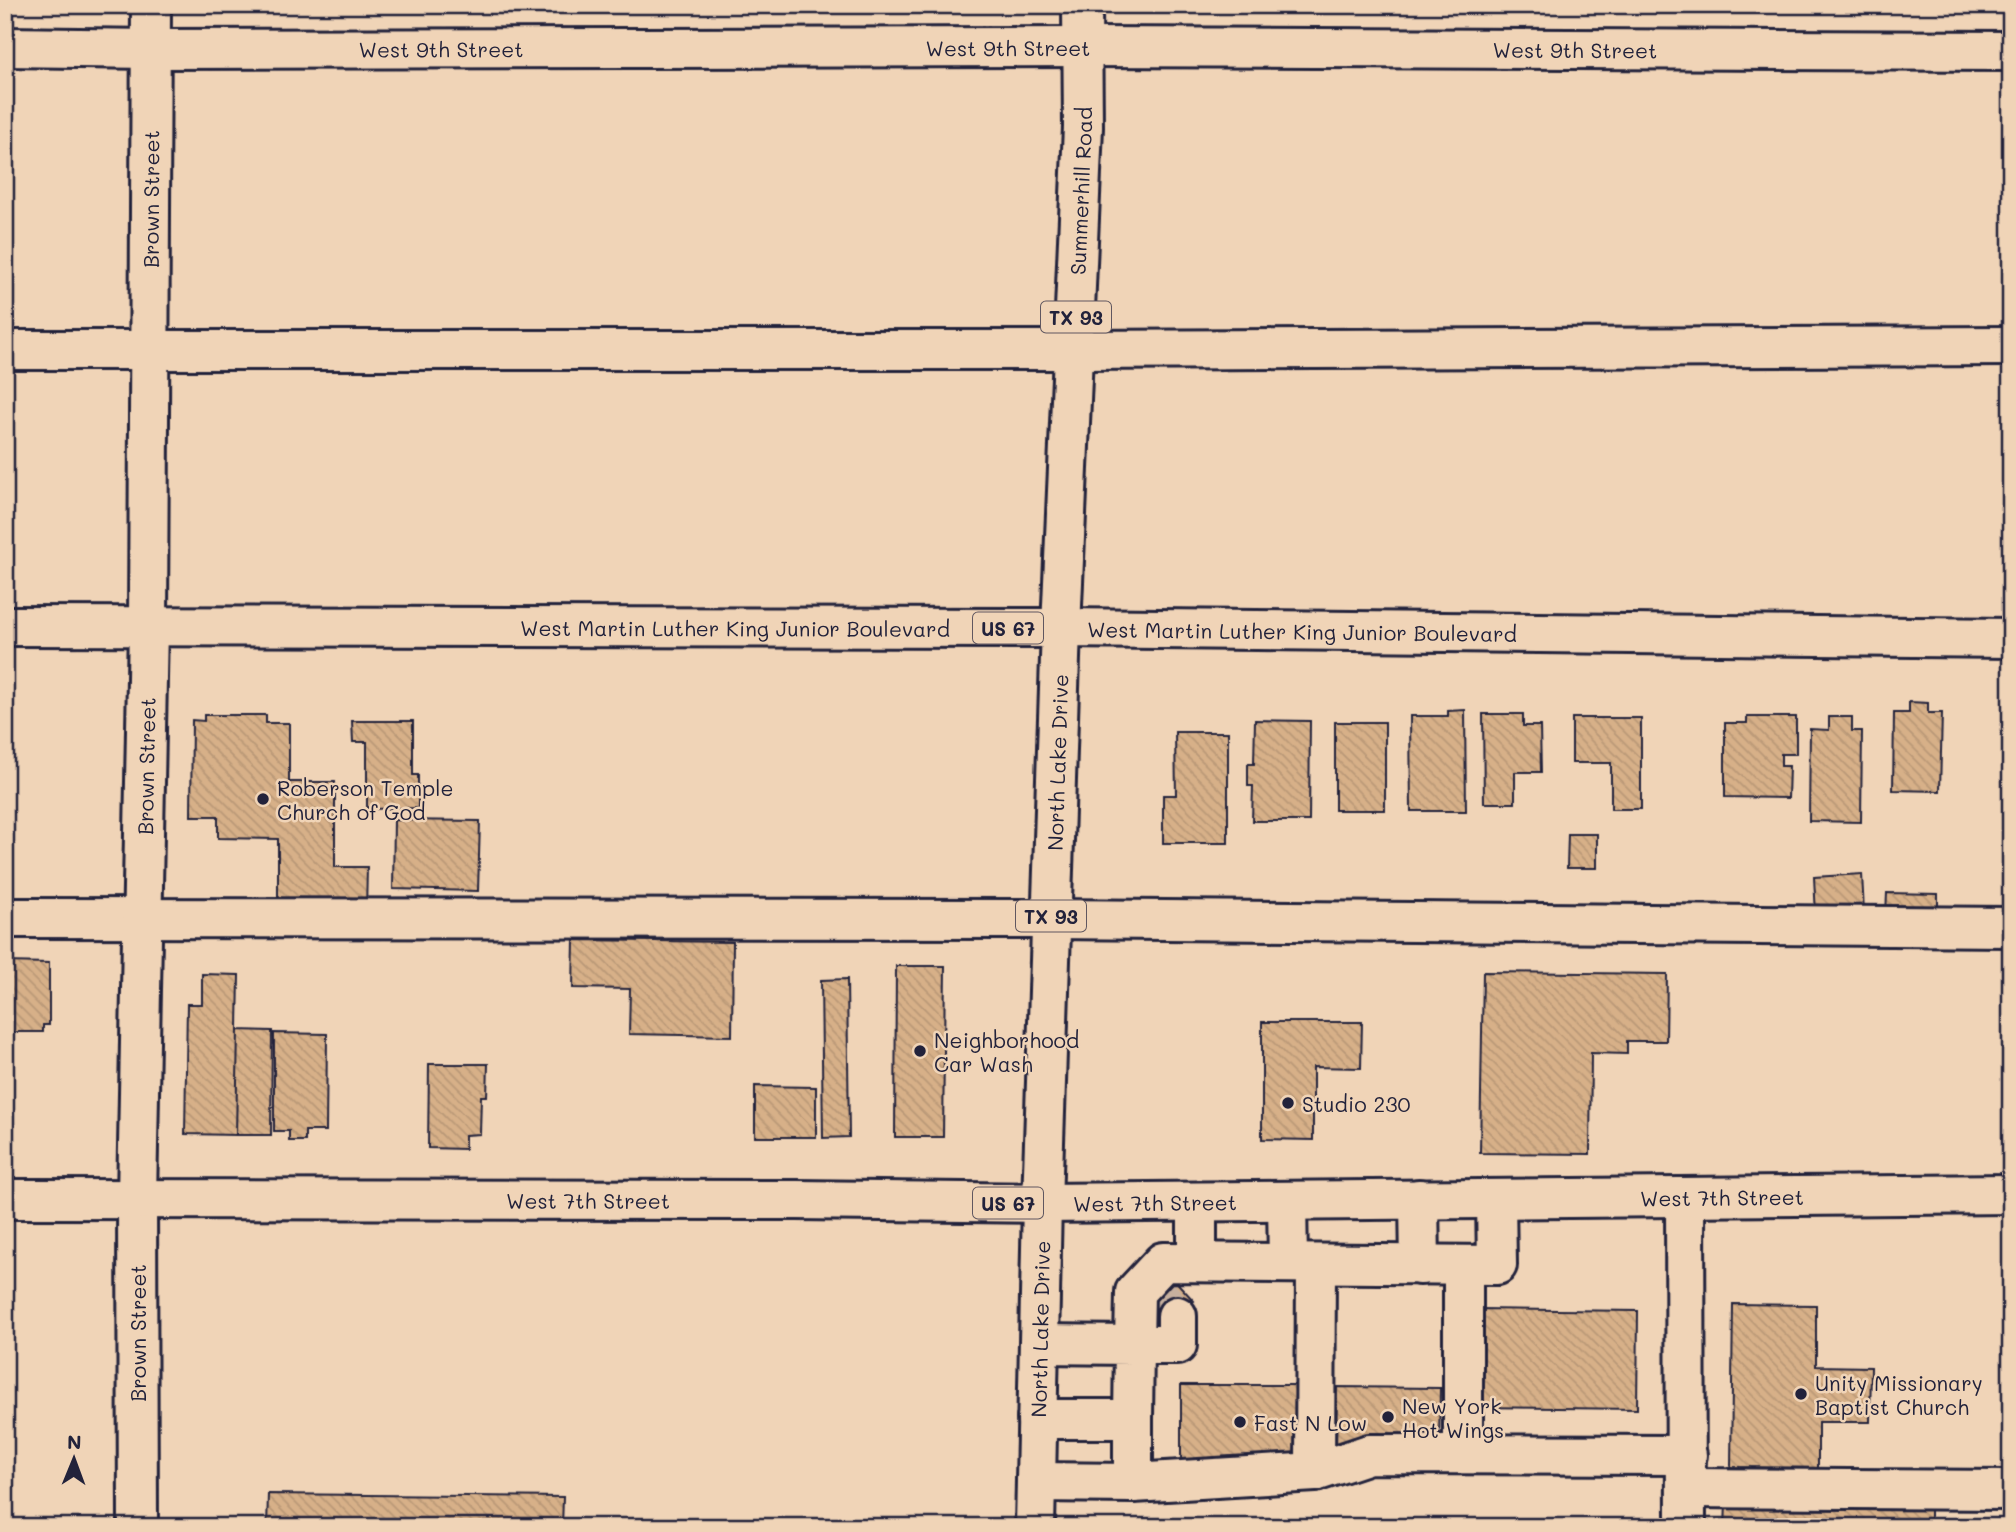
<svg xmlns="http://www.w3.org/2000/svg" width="2016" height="1532" viewBox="0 0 2016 1532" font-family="Mali,sans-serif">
<defs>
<pattern id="building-back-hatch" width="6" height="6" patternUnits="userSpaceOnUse" patternTransform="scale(1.75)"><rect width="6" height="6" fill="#d7b088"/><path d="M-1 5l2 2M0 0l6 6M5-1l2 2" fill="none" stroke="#b89776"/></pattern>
</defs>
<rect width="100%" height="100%" fill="#f0d4b7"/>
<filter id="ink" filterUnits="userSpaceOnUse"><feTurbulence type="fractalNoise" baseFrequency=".0143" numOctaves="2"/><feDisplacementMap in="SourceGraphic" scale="14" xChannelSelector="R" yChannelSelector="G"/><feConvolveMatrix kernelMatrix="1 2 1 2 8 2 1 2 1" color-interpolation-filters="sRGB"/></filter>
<g filter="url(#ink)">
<path fill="url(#building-back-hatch)" stroke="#22223b" stroke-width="2" d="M 1909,702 L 1928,703 L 1928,713 L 1942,713 L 1940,791 L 1893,790 L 1894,713 L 1909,713 Z
M 1465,710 L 1466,811 L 1411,811 L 1410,716 L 1448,716 L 1448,711 Z
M 1483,714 L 1523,714 L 1523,726 L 1540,726 L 1541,772 L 1515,772 L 1515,803 L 1484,803 Z
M 204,715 L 266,715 L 266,723 L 289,723 L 289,782 L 335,782 L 335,867 L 367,867 L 366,911 L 278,910 L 278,839 L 218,838 L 218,816 L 191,816 L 192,720 L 204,721 Z
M 1747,717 L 1796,717 L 1796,754 L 1781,754 L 1781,766 L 1789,766 L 1788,798 L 1725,797 L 1725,723 L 1747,723 Z
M 1829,717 L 1852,717 L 1852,731 L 1862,731 L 1861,822 L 1809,821 L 1810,729 L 1829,730 Z
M 1572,718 L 1641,718 L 1641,809 L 1611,809 L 1611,763 L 1572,763 Z
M 1255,720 L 1310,721 L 1309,821 L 1252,821 L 1253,786 L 1248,786 L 1248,764 L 1254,764 Z
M 352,721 L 413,721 L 413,775 L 418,775 L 418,808 L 367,809 L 367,742 L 353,742 Z
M 1335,722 L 1385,722 L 1385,810 L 1335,810 Z
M 1175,732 L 1228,732 L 1228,843 L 1163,843 L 1163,795 L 1176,795 Z
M 394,820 L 480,821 L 478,891 L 393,889 Z
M 1568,834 L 1597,834 L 1597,868 L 1567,868 Z
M 1862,874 L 1864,912 L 1816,915 L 1814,877 Z
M 1887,893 L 1938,894 L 1938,915 L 1886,914 Z
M 574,940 L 733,942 L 732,1036 L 629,1034 L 630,989 L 573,988 Z
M 5,962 L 49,963 L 49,1025 L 43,1025 L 43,1032 L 5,1032 Z
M 896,966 L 945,966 L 943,1137 L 895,1137 Z
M 1483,972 L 1667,974 L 1666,1041 L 1627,1041 L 1627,1054 L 1591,1053 L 1590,1154 L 1480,1153 Z
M 202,974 L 239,975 L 236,1135 L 185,1134 L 187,1004 L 202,1004 Z
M 847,979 L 849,1137 L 823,1138 L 821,980 Z
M 1262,1022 L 1362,1022 L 1361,1068 L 1313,1067 L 1313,1140 L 1262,1139 Z
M 238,1030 L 272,1031 L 271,1135 L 236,1135 Z
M 274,1033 L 327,1034 L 326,1131 L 305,1131 L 305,1141 L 289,1141 L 289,1131 L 274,1131 Z
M 429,1064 L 488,1064 L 487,1096 L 481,1096 L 480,1134 L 465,1135 L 465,1149 L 428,1148 Z
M 755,1086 L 816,1087 L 816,1137 L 755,1137 Z
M 1169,1274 L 1194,1301 L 1162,1332 L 1136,1305 Z
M 1733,1304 L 1816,1305 L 1816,1366 L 1871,1367 L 1870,1422 L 1818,1422 L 1818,1468 L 1731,1467 Z
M 1479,1309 L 1638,1311 L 1637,1409 L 1478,1407 Z
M 1181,1385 L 1299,1385 L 1298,1461 L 1181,1460 Z
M 1337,1387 L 1440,1388 L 1439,1446 L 1336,1445 Z
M 268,1494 L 563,1497 L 562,1527 L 267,1527 Z
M 1726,1504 L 1930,1505 L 1930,1527 L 1725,1527 Z"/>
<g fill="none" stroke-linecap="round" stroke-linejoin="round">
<path stroke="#c7b09e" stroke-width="38" stroke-dasharray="38 19" stroke-linecap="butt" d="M 1154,1289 L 1177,1316"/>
<g stroke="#22223b" stroke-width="44">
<g id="minor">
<path id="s1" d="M 5,47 L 152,49 L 1084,47 L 2011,51"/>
<path d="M 5,350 L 1075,350 L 2011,346"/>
<path d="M 5,918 L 1051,919 L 2011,927"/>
<path d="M 1685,1197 L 1686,1527"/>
<path d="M 1419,1199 L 1420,1265"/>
<path d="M 1287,1201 L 1288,1263"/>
<path d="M 1197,1202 L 1197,1262"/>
<path d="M 1463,1265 L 1463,1454"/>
<path d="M 1177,1316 L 1177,1345 L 1134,1345 L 1135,1292 L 1163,1262 L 1497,1265 L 1496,1199"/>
<path d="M 1037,1419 L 1133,1419 L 1134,1345 L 1039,1344"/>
<path d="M 1315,1472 L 1316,1264"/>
<path d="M 1036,1482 L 1133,1483 L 1315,1472 L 1369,1454 L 1687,1455"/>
<path d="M 1133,1483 L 1133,1419"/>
<path d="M 1686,1488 L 2011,1490"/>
<path id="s2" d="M 138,1527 L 137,1198 L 148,626 L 151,5"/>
</g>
</g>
<g stroke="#22223b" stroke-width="44">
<g id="major">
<path id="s3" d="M 5,626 L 1061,628 L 2011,638"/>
<path id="s4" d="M 5,1199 L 797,1200 L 1042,1203 L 2011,1194"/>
<path id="s5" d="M 1035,1527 L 1042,1203 L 1061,628 L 1083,127 L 1082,5"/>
</g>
</g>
<use href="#minor" stroke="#f0d4b7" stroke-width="38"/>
<use href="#major" stroke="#f0d4b7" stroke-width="38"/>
</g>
</g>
<g fill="#22223b" stroke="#f0d4b7" stroke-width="2.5">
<circle cx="263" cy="799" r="7"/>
<circle cx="920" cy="1051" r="7"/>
<circle cx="1288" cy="1103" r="7"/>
<circle cx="1801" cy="1394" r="7"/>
<circle cx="1388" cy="1417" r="7"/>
<circle cx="1240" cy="1422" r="7"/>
</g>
<g text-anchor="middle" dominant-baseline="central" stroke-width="5" stroke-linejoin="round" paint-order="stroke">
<g fill="#f0d4b7" stroke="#605760" stroke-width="2">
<rect x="1041" y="301.5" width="70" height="31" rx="5"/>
<rect x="973" y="612.5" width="70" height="31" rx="5"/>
<rect x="1016" y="900.5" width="70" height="31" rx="5"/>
<rect x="973" y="1187.5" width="70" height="31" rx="5"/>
</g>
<g font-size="19" font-weight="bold" fill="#22223b">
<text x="1076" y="317">TX 93</text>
<text x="1008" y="628">US 67</text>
<text x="1051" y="916">TX 93</text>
<text x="1008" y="1203">US 67</text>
</g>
<g font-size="21" fill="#22223b" stroke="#f0d4b7">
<text stroke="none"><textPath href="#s1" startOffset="1003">West 9th Street</textPath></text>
<text stroke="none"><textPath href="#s1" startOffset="436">West 9th Street</textPath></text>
<text stroke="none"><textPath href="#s1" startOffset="1570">West 9th Street</textPath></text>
<text stroke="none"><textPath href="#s5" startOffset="1337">Summerhill Road</textPath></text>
<text stroke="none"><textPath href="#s2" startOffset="1328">Brown Street</textPath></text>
<text stroke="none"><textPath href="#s3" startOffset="730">West Martin Luther King Junior Boulevard</textPath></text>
<text stroke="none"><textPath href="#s3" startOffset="1297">West Martin Luther King Junior Boulevard</textPath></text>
<text stroke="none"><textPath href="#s5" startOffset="765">North Lake Drive</textPath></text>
<text stroke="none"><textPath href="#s2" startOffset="761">Brown Street</textPath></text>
<text stroke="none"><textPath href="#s4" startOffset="1717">West 7th Street</textPath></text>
<text stroke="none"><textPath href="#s4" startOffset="583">West 7th Street</textPath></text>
<text stroke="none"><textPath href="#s4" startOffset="1150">West 7th Street</textPath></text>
<text stroke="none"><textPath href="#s5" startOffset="198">North Lake Drive</textPath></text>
<text transform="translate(137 1333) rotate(-90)">Brown Street</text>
</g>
<g font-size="21" fill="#22223b" stroke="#f0d4b7" text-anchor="start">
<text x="277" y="787">Roberson Temple<tspan x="277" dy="24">Church of God</tspan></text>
<text x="934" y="1039">Neighborhood<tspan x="934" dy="24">Car Wash</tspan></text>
<text x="1302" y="1103">Studio 230</text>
<text x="1815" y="1382">Unity Missionary<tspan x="1815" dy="24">Baptist Church</tspan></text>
<text x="1402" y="1405">New York<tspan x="1402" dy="24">Hot Wings</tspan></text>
<text x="1254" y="1422">Fast N Low</text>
</g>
</g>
<rect width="2016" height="1532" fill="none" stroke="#f0d4b7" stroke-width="28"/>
<rect x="14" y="14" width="1988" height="1504" fill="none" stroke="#22223b" stroke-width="2.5" filter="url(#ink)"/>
<g transform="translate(74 1459) rotate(1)" stroke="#f0d4b7" stroke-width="5" paint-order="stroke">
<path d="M0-5L12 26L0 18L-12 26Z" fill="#22223b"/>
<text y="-10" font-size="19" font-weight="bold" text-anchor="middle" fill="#22223b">N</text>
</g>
</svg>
